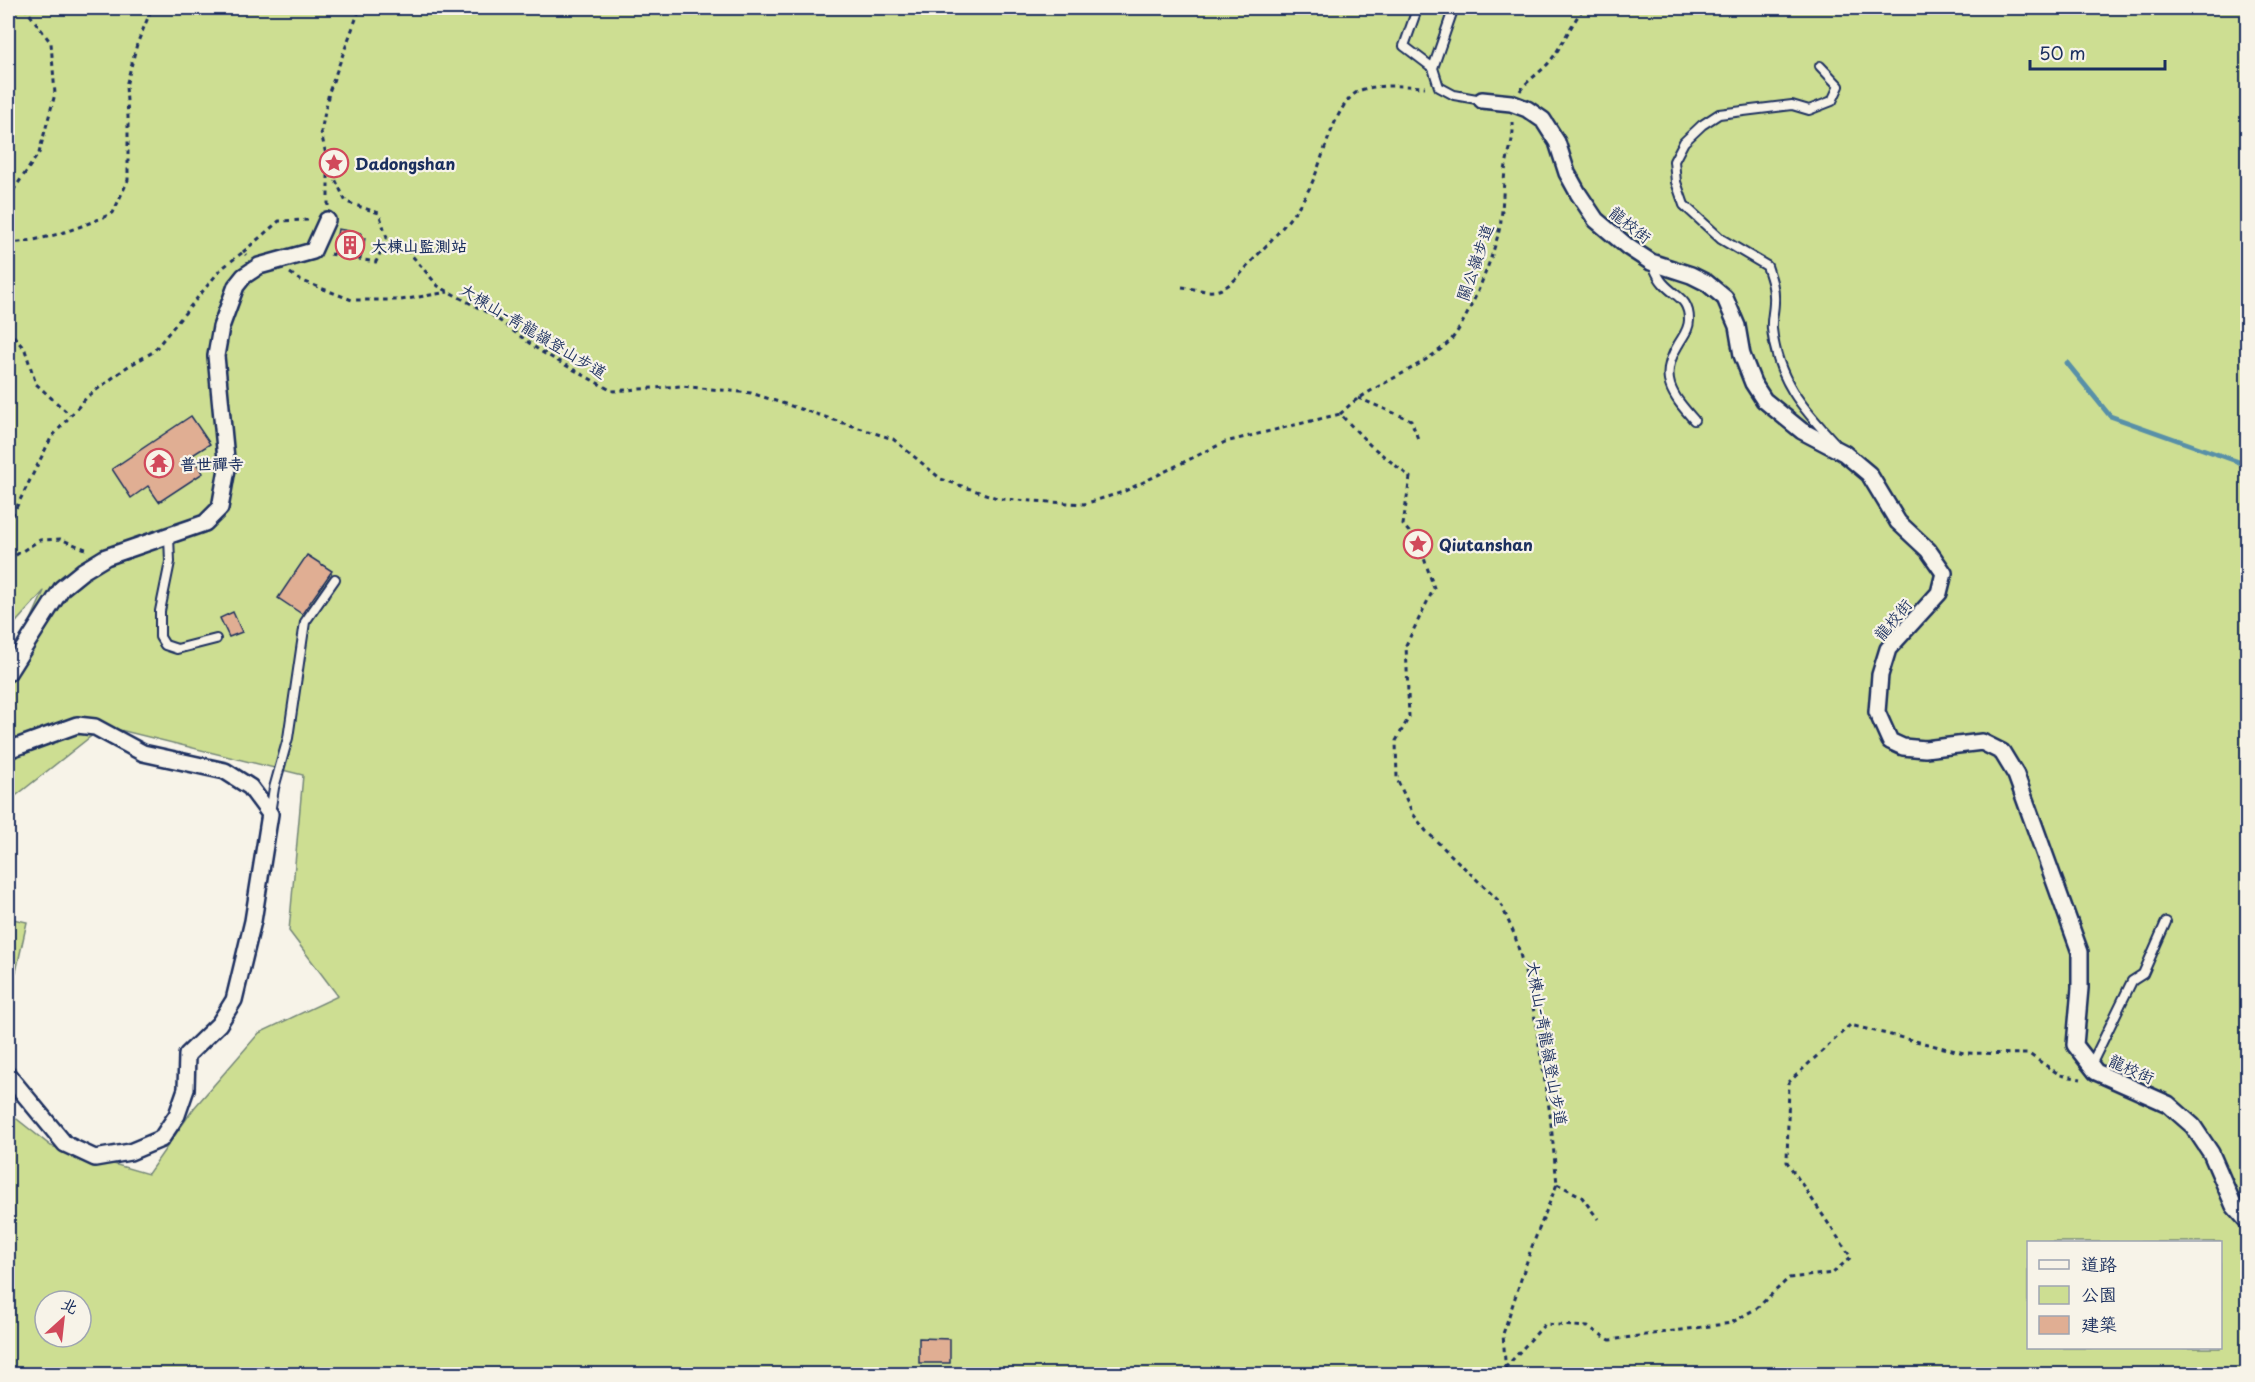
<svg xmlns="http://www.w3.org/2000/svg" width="2255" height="1382" viewBox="0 0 2255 1382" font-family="'Playpen Sans','LXGW WenKai TC',sans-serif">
<rect width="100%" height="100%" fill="#f7f3e8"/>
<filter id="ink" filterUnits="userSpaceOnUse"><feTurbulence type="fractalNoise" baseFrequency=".0167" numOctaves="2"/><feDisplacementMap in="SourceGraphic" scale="12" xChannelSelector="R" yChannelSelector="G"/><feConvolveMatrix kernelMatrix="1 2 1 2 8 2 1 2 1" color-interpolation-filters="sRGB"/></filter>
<g filter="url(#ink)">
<path fill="#cdde92" stroke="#748678" stroke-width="1.5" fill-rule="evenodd" d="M 8,8 L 2247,8 L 2247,1374 L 8,1374 L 8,1112 L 51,1146 L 148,1174 L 194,1108 L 259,1033 L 338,996 L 289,931 L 303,775 L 104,726 L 8,802 L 8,671 L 44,591 L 8,631 ZM 2028,1242 L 2220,1242 L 2220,1348 L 2028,1348 ZM 45,1301 L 81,1301 L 81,1337 L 45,1337 Z
M 8,918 L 27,922 L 16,972 L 8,972 Z"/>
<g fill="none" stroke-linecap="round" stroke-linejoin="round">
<path stroke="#5890a8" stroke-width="5" d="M 2067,363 L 2110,416 L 2239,462 L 2248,468"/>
</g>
<path fill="#e0ae93" stroke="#1b2f5e" stroke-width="1.5" d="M 338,229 L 361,233 L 360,237 L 365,238 L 361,258 L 334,253 Z
M 191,416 L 210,444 L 191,456 L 203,473 L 159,502 L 148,486 L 131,498 L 112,469 Z
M 307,555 L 332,571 L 302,614 L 278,598 Z
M 233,612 L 242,632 L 229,637 L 220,618 Z
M 919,1338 L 950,1339 L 950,1363 L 919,1363 Z"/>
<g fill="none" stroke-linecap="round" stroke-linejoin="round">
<g stroke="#1b2f5e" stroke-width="12">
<path id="lane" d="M 1453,10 L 1433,68 L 1439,87 L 1454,95 L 1482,100
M 1415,15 L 1404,46 L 1433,68
M 1820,66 L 1839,86 L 1832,101 L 1809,110 L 1792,105 L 1719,114 L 1702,125 L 1684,142 L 1674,161 L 1676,182 L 1684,205 L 1721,239 L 1767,266 C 1771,278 1775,289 1774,302 C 1774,311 1771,320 1772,329 C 1777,379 1802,408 1835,443
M 1652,263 C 1655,269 1658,278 1663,283 C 1675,297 1689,298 1689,320 C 1689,330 1683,336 1678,345 C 1658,378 1672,395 1694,420
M 169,536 L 170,562 L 160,611 L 160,637 L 165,645 L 177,649 L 216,639
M 270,813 L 274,788 L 288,738 L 305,622 L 335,579
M 2091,1065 L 2132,981 L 2143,974 L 2166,922"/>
</g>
<g stroke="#1b2f5e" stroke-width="20">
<path id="street" d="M 1482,100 L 1511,103 L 1527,109 L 1543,120 L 1557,142 L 1567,173 L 1578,193 L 1596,220 L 1628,247 L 1651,262 L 1691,275 L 1707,283 L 1725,298 L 1737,326 L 1742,355 L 1753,383 L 1764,400 L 1802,431 L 1844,453 L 1869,474 L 1898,522 L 1928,550 L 1944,573 L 1939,593 L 1888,649 L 1880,675 L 1877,712 L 1890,741 L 1903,747 L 1925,749 L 1982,742 L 2002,752 L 2016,775 L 2080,952 L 2080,988 L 2075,1045 L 2096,1072 L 2168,1104 L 2193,1126 L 2211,1153 L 2234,1206 L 2248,1222
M 8,673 L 62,588 L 83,571 L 106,557 L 205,523 L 220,508 L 227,469 L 216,356 L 221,327 L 236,286 L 244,276 L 259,266 L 313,251 L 327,220
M 8,750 L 77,725 L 95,727 L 143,753 L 225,771 L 250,787 L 270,814 L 253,921 L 234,1000 L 219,1024 L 187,1055 L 186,1089 L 177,1115 L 161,1139 L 130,1152 L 95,1158 L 65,1144 L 8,1075"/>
</g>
<path stroke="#1b2f5e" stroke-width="3" stroke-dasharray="4.5 4.5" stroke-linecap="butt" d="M 1520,91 C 1528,79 1542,72 1551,60 C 1563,44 1571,24 1584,8
M 328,164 L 346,202 L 379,213 L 387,238 L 408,251 L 438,286 L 492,315 L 540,351 L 612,391 L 681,386 L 751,393 L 893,439 L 941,479 L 1000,499 L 1084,504 L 1123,492 L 1225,442 L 1340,414 L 1370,445 L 1410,477 L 1403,525 L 1419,543 L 1434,588 L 1406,645 L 1409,717 L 1396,741 L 1397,779 L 1413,814 L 1426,831 L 1500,902 L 1515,936 L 1531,994 L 1550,1114 L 1557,1184 L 1531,1249 L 1503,1334 L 1506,1374
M 8,198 L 39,153 L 55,94 L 51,43 L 25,8
M 328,206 L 328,164 L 321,132 L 329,92 L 360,8
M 8,243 C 45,241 79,228 113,213 L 128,180 L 128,117 L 126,86 L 137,44 L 152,8
M 243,252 L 279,221 L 308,220
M 330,254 L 376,262 L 387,238
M 290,273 L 300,280 L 352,300 L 401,300 L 448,292
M 1182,287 C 1192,288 1204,292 1214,291 C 1230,289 1242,272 1252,261 C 1274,237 1297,214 1311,185 C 1323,161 1335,100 1361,90 C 1378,84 1407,86 1425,87
M 8,329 L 25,350 L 36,384 L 70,415
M 1358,398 L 1411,420 L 1418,439
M 1340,414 C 1347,408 1353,401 1361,397 C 1390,378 1425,365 1450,341 C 1468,322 1498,247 1501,220 C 1503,204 1503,187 1505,171 C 1508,151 1514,143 1513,122
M 8,524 L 51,438 L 87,397 L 127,367 L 153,352 L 221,269 L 243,252 L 246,255
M 8,560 L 40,540 L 60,539 L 88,550
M 1557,1184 L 1581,1196 L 1598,1219
M 1505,1368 L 1545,1324 L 1588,1327 L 1610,1340 L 1731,1323 L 1757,1308 L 1789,1278 L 1833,1273 L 1851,1257 L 1787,1162 L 1789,1082 L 1850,1025 L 1964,1053 L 2029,1054 L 2060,1075 L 2081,1079"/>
<use href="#lane" stroke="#f7f3e8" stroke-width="8"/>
<use href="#street" stroke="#f7f3e8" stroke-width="15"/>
</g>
</g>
<defs>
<g id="sight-ring" transform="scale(1.5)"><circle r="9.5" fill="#f7f3e8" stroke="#d1495b" stroke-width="1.5"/><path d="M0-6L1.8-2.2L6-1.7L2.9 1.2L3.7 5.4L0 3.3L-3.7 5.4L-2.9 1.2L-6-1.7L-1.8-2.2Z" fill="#d1495b"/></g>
<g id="building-ring" transform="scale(1.5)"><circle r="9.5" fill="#f7f3e8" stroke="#d1495b" stroke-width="1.5"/><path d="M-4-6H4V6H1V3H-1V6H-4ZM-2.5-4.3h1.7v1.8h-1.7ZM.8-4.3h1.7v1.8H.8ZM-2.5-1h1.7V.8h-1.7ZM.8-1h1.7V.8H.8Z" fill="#d1495b"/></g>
<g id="temple-ring" transform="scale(1.5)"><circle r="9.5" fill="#f7f3e8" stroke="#d1495b" stroke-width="1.5"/><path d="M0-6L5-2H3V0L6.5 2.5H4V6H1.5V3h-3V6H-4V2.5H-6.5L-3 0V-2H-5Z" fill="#d1495b"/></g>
</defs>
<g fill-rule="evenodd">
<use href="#sight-ring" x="334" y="163"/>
<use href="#building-ring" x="350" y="245"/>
<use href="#temple-ring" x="159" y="463"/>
<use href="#sight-ring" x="1418" y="544"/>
</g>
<g text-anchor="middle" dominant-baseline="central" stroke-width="4.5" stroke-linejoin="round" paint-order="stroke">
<g font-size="16" font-weight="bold" fill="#1b2f5e" stroke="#f7f3e8" text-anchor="start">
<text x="355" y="163">Dadongshan</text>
<text x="371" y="245">大棟山監測站</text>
<text x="180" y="463">普世禪寺</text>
<text x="1439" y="544">Qiutanshan</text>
</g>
<g font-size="16" fill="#1b2f5e" stroke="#f7f3e8">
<text transform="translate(1631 224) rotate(38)">龍校街</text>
<text transform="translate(1474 262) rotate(-71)">關公嶺步道</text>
<text transform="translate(534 330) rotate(31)">大棟山-青龍嶺登山步道</text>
<text transform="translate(1892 619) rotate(-50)">龍校街</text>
<text transform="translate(1548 1043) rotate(80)">大棟山-青龍嶺登山步道</text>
<text transform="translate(2132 1068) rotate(24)">龍校街</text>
</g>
</g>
<rect width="2255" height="1382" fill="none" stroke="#f7f3e8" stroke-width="30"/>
<rect x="15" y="15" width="2225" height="1352" fill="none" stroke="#1b2f5e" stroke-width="2" filter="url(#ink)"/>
<rect x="2027" y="1241" width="195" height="108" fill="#f7f3e8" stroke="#9fa5b1" stroke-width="1.5"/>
<rect x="2039" y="1260" width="30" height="9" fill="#f7f3e8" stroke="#9fa5b1" stroke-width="1.5"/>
<text x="2081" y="1271" font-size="18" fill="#1b2f5e">道路</text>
<rect x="2039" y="1286" width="30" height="18" fill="#cdde92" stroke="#9fa5b1" stroke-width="1.5"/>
<text x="2081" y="1301" font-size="18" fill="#1b2f5e">公園</text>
<rect x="2039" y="1316" width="30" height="18" fill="#e0ae93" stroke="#9fa5b1" stroke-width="1.5"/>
<text x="2081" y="1331" font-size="18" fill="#1b2f5e">建築</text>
<g transform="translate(63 1319) rotate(27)"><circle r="28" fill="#f7f3e8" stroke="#9fa5b1" stroke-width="1.5"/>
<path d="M0-4.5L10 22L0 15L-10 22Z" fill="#d1495b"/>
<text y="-9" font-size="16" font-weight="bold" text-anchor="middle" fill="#1b2f5e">北</text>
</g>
<path d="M2030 60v9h135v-9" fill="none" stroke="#1b2f5e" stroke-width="3"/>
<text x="2039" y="60" font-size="18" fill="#1b2f5e" stroke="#f7f3e8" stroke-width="4.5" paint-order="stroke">50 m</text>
</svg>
